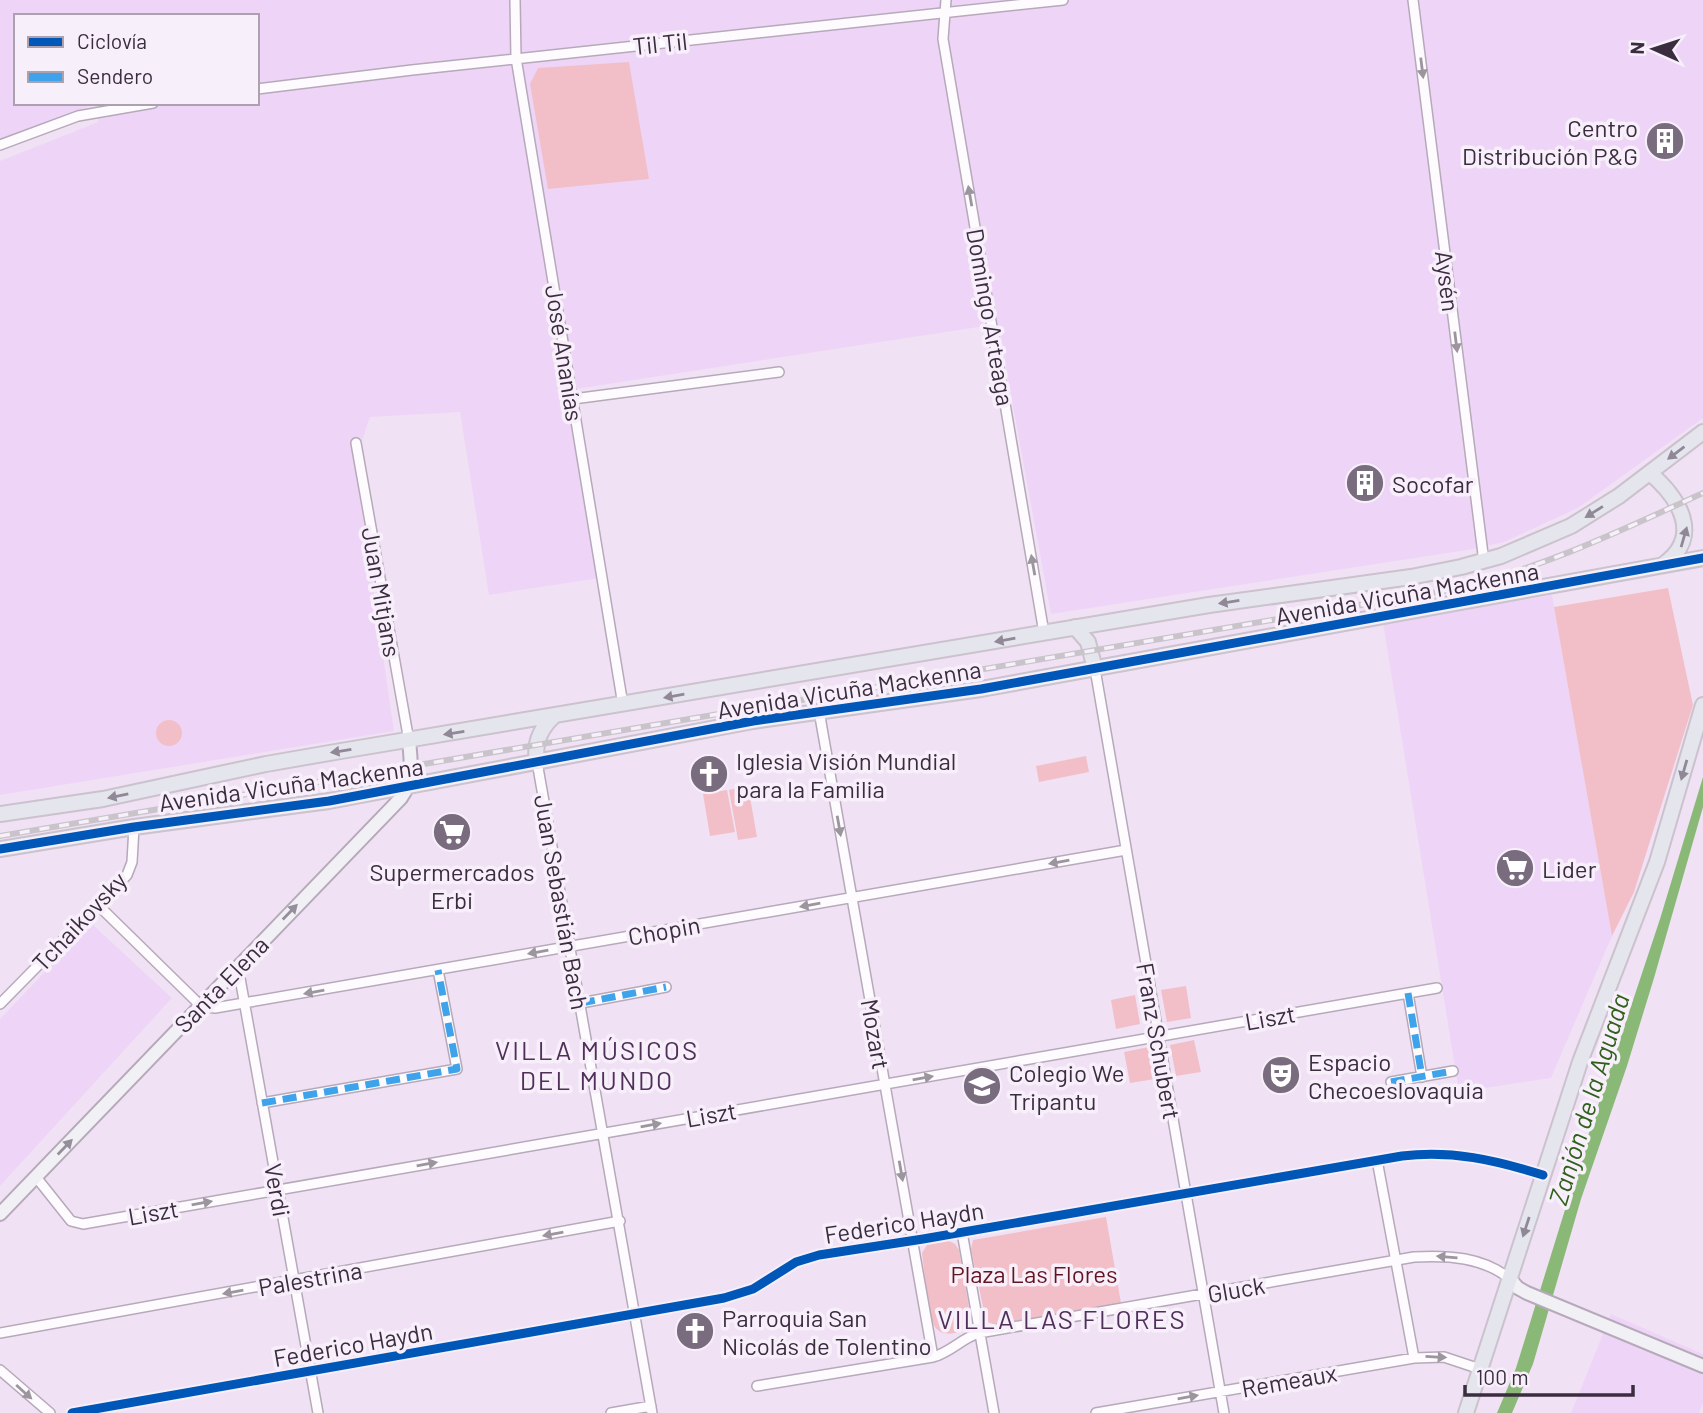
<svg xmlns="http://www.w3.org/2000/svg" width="1703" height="1413" viewBox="0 0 1703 1413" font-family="Barlow,sans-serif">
<rect width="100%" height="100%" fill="#f0e2f4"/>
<path fill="#eed5f7" d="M 0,0 L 1703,0 L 1703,418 L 1578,508 L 1504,542 L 1474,549 L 1051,614 L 998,324 L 576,389 L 600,578 L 489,595 L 460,412 L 370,417 L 355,462 L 394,731 L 0,795 L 0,161 L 98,122 L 99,103 L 257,103 L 257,16 L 16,16 L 16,103 L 98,103 L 0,139 Z
M 1552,595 L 1612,936 L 1551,1078 L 1459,1092 L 1383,623 Z
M 91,923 L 172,998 L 0,1186 L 0,1019 Z
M 1611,1314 L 1703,1354 L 1703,1403 L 1699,1413 L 1571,1413 Z"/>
<path fill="#f2bfc9" d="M 629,62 L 649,179 L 548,189 L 530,84 L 538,68 Z
M 1668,588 L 1693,705 L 1634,892 L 1612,936 L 1554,607 Z
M156 733a13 13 0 1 1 26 0a13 13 0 1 1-26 0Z
M 1086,756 L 1089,772 L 1039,782 L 1036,766 Z
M 748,786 L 757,837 L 738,840 L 729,790 Z
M 727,790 L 735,832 L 710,836 L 703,794 Z
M 1186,986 L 1191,1018 L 1167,1022 L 1161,990 Z
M 1135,995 L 1140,1024 L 1116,1029 L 1111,1000 Z
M 1194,1040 L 1201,1072 L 1176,1076 L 1170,1045 Z
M 1149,1047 L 1155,1079 L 1130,1083 L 1124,1052 Z
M 1106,1217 L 1121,1303 L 995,1325 L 986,1321 L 971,1249 L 973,1240 Z
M 949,1241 L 955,1244 L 959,1250 L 971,1319 L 966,1329 C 957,1334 942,1337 935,1327 C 928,1317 924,1268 922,1253 L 927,1245 Z"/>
<path fill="#8ab977" d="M 1703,777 L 1703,807 L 1654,978 L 1627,1066 L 1581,1199 L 1533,1364 L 1512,1413 L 1497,1413 L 1516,1368 L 1586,1142 L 1660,919 Z"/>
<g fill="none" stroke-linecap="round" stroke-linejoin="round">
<g stroke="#b6a9ba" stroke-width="12">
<path id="street" d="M 515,0 L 516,58 L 623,705
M 946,0 L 943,39 L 1044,633
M 1413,0 L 1484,562
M 257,89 L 412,70 L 1063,0
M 0,145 L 78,116 L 153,103
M 573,399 L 779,372
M 356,443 L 409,741
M 1095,669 L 1224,1413
M 819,711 L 933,1357
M 537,762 L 652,1413
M 98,905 L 201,1006 L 215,1008 L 1126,850
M 238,967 L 318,1413
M 1408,993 L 1422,1077
M 581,1003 L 666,987
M 0,1004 L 127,875 L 132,862 L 134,827
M 1391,1082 L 1453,1071
M 262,1103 L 457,1069 L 438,970
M 1377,1160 L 1414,1358
M 36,1177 L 71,1221 L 83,1224 L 1437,988
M 962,1232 L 994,1413
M 0,1333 L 620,1221
M 0,1370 L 50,1413
M 757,1386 L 933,1357 C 951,1352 962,1338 979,1333 L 1414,1257 C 1448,1255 1483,1257 1510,1279
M 72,1413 L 724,1298 L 753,1289 L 796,1262 L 819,1255 L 923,1239 L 1402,1156 C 1452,1150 1495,1160 1543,1175
M 611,1413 L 651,1406
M 1096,1413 L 1414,1358 L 1444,1357 L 1480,1369"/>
</g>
<g stroke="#b6a9ba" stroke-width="16">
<path id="secondary" d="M 0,1214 L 401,798 C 414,780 411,761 409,741
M 1510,1279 L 1518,1288 L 1527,1293 L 1703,1366"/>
</g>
<g stroke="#cbc2cd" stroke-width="18">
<path id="primary" d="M 1650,473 C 1679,498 1703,536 1664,564
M 1075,627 L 1088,642 L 1095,669
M 537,762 C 534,744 540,729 553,717
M 0,814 L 103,799 L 266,764 L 335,752 L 1209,605 L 1411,577 L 1461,567 L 1501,556 L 1571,526 L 1619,496 L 1703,432
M 0,849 L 134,827 L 329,801 L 753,721 L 981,689 L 1703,558
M 1466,1413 L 1580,1062 L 1657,862 L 1703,705"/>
</g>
<use href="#street" stroke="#fdfbfd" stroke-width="9"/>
<use href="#secondary" stroke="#f1f0f5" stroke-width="12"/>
<use href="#primary" stroke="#e4e5ed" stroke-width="14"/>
<g stroke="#c8c4ca" stroke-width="6">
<path id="rail" d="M 0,836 L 1449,590 C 1539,570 1620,531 1703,493"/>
</g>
<use href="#rail" stroke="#f7eff9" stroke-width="3.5" stroke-dasharray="10" stroke-linecap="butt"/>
<path stroke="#3fa3ec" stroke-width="7" stroke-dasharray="14 7" stroke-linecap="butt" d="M 1408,993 L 1422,1077
M 581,1003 L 666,987
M 1391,1082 L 1453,1071
M 262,1103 L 457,1069 L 438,970"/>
<g stroke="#f7eff9" stroke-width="13">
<path id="cycleway" d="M 0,849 L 134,827 L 329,801 L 753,721 L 981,689 L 1703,558
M 72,1413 L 724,1298 L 753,1289 L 796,1262 L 819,1255 L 923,1239 L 1402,1156 C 1452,1150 1495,1160 1543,1175"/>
</g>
<use href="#cycleway" stroke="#0057b8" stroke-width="9"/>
</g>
<defs><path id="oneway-solid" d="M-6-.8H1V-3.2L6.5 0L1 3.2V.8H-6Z" transform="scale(1.75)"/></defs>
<g fill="#9c949e">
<use href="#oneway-solid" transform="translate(1422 68) rotate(83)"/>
<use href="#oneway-solid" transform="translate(970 196) rotate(-100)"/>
<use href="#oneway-solid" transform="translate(1456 342) rotate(83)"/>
<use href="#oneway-solid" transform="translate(1033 565) rotate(-100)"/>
<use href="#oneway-solid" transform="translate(839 826) rotate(80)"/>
<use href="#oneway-solid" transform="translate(1059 862) rotate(170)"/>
<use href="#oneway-solid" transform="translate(810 905) rotate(170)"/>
<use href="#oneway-solid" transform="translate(538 952) rotate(170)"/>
<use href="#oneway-solid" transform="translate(314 992) rotate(170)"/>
<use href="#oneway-solid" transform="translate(923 1078) rotate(-10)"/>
<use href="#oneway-solid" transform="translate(651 1125) rotate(-10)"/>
<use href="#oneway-solid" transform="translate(427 1164) rotate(-10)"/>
<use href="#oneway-solid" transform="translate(901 1171) rotate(80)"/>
<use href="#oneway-solid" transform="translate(202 1203) rotate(-10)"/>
<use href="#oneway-solid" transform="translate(553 1234) rotate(170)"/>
<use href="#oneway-solid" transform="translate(1447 1257) rotate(-175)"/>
<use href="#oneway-solid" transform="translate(233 1292) rotate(170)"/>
<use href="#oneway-solid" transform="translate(1436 1357) rotate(3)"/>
<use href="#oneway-solid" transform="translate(24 1392) rotate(42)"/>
<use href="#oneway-solid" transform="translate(1188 1397) rotate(-10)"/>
</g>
<g fill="#908896">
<use href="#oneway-solid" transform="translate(1676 453) rotate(143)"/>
<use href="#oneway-solid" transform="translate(1594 512) rotate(148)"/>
<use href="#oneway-solid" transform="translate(1684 537) rotate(-74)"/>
<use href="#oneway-solid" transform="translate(1229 602) rotate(171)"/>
<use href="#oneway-solid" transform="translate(1005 640) rotate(170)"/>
<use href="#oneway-solid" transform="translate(674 696) rotate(170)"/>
<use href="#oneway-solid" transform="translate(454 733) rotate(171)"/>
<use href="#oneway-solid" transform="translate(341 751) rotate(171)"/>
<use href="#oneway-solid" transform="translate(1684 770) rotate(106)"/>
<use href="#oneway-solid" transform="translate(118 796) rotate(169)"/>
<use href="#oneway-solid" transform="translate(1526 1227) rotate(108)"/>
</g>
<g fill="#968e9a">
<use href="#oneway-solid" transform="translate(290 912) rotate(-46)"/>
<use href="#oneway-solid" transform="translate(65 1147) rotate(-46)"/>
</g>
<defs>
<g id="building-disc" transform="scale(2.0125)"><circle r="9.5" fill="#7a6c7f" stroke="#f7eff9"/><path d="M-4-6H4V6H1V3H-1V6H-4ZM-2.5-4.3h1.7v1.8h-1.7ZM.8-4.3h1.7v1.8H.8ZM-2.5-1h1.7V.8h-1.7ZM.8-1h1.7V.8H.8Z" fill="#fff"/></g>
<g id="church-disc" transform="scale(2.0125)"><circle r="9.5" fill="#7a6c7f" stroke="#f7eff9"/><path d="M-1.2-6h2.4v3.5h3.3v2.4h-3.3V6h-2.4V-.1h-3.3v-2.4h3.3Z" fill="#fff"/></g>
<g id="supermarket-disc" transform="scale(2.0125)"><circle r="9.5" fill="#7a6c7f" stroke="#f7eff9"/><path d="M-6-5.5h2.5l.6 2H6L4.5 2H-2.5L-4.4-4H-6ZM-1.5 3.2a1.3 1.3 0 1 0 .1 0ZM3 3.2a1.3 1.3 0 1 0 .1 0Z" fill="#fff"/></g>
<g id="theatre-disc" transform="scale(2.0125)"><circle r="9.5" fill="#7a6c7f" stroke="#f7eff9"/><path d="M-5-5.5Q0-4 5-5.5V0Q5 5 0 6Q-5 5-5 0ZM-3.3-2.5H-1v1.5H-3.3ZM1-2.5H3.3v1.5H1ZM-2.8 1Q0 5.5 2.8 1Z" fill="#fff"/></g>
<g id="school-disc" transform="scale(2.0125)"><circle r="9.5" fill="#7a6c7f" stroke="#f7eff9"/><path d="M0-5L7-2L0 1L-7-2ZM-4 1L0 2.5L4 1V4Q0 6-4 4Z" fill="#fff"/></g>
</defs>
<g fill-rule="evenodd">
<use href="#building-disc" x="1665" y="141"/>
<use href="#building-disc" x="1365" y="483"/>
<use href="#church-disc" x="709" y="774"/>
<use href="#supermarket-disc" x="452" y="832"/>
<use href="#supermarket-disc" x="1515" y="868"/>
<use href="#theatre-disc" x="1281" y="1075"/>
<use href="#school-disc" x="982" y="1086"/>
<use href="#church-disc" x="695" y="1331"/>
</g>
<g text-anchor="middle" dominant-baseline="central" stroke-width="7" stroke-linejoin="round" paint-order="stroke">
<g font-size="24" fill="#3b2c40" stroke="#f7eff9">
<text transform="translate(660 43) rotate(-6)">Til Til</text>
<text transform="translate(1448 281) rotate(83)">Aysén</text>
<text transform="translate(991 317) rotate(80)">Domingo Arteaga</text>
<text transform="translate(565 353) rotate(81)">José Ananías</text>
<text transform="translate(382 592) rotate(80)">Juan Mitjans</text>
<text transform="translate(1407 593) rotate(-10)">Avenida Vicuña Mackenna</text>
<text transform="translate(849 689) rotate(-9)">Avenida Vicuña Mackenna</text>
<text transform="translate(291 784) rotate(-8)">Avenida Vicuña Mackenna</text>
<text transform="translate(562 902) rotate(80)">Juan Sebastián Bach</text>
<text transform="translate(79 921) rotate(-47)">Tchaikovsky</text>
<text transform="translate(664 930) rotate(-10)">Chopin</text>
<text transform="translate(221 984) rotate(-46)">Santa Elena</text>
<text transform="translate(1270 1017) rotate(-10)">Liszt</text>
<text transform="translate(876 1034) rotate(80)">Mozart</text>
<text transform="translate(1159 1041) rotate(80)">Franz Schubert</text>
<text transform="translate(711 1114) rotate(-10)">Liszt</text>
<text transform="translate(278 1190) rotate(80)">Verdi</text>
<text transform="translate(153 1212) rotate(-10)">Liszt</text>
<text transform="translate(904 1222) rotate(-9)">Federico Haydn</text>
<text transform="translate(310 1278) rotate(-10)">Palestrina</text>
<text transform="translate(1236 1289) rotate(-10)">Gluck</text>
<text transform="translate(353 1344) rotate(-10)">Federico Haydn</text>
<text transform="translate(1289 1380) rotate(-10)">Remeaux</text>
</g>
<g font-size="24" fill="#3b2c40" stroke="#f7eff9" text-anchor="start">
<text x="1638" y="127" text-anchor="end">Centro<tspan x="1638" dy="28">Distribución P&amp;G</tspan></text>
<text x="1392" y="483">Socofar</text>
<text x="736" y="760">Iglesia Visión Mundial<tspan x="736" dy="28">para la Familia</tspan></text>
<text x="1542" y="868">Lider</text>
<text x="452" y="871" text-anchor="middle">Supermercados<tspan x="452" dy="28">Erbi</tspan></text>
<text x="1308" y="1061">Espacio<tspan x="1308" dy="28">Checoeslovaquia</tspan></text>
<text x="1009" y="1072">Colegio We<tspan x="1009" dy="28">Tripantu</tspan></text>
<text x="722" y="1317">Parroquia San<tspan x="722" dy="28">Nicolás de Tolentino</tspan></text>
</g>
<g font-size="24" fill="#631420" stroke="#f7eff9">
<text x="1034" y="1273">Plaza Las Flores</text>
</g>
<g font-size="26" letter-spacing="2" fill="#502f5a" stroke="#f7eff9">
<text x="597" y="1049">VILLA MÚSICOS<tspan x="597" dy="30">DEL MUNDO</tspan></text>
<text x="1062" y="1318">VILLA LAS FLORES</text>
</g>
<g font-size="26" font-style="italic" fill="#31601d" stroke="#f7eff9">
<text transform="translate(1588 1099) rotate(-73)">Zanjón de la Aguada</text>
</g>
</g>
<rect x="14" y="14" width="245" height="91" fill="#f7eff9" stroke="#aca1af" stroke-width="2"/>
<rect x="28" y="37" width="35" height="10" fill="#0057b8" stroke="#aca1af" stroke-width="2"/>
<text x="77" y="49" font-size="21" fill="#3b2c40">Ciclovía</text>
<rect x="28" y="72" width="35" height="10" fill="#3fa3ec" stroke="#aca1af" stroke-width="2"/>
<text x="77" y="84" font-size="21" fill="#3b2c40">Sendero</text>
<g transform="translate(1654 49) rotate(273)" stroke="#f7eff9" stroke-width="5" paint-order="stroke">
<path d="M0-5L12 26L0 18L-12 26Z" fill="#3b2c40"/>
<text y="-10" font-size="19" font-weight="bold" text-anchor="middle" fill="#3b2c40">N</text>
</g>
<path d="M1465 1385v10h168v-10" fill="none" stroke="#3b2c40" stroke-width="3.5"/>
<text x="1476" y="1385" font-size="21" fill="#3b2c40" stroke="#f7eff9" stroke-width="5" paint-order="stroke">100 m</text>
</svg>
